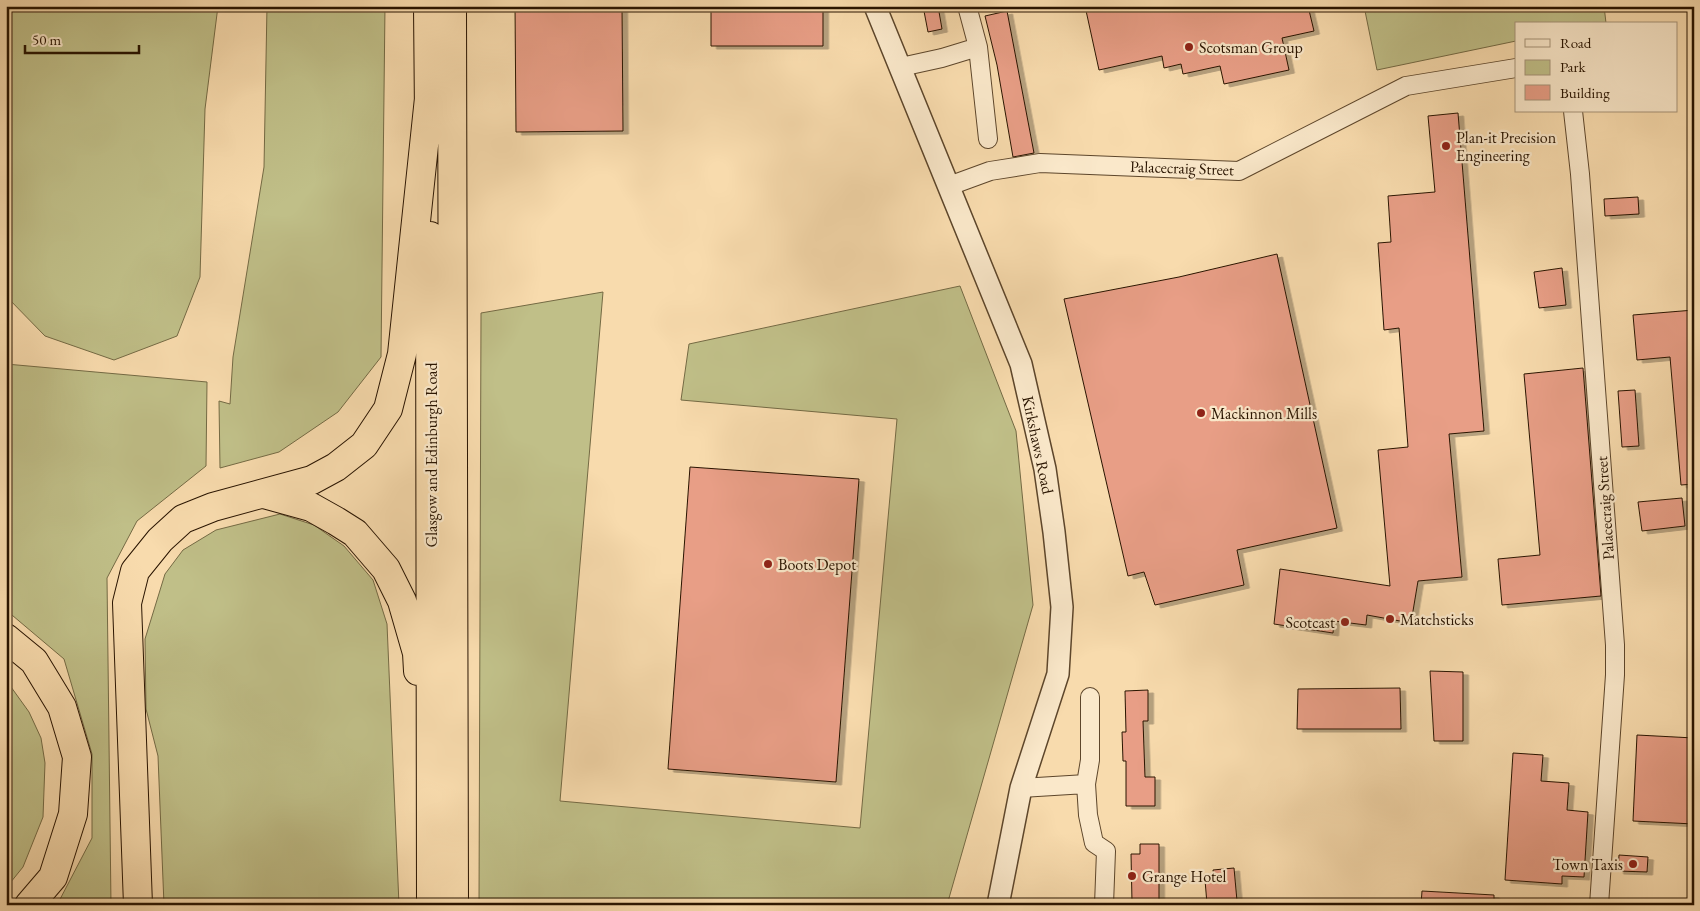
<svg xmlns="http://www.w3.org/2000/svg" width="1700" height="911" viewBox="0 0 1700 911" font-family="'EB Garamond',serif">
<defs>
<filter id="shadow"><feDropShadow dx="5.5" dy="3" stdDeviation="0" flood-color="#0004"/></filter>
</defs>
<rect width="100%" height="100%" fill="#f8dbad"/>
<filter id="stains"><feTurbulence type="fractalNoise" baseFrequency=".004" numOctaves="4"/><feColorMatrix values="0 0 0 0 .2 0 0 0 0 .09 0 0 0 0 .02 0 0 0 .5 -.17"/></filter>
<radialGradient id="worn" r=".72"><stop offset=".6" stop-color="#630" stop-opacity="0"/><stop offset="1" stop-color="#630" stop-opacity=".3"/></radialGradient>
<path fill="#c0bf88" stroke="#746a44" d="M 6,6 L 218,6 L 205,109 L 200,277 L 177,336 L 114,360 L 45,336 L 6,296 Z
M 267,6 L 385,6 L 381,357 L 338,412 L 279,452 L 220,468 L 219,401 L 230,404 L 233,357 L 264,167 Z
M 1364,6 L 1604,6 L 1606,23 L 1516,24 L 1516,41 L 1377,70 Z
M 960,286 L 1016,431 L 1033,605 L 947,905 L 479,905 L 481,313 L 603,292 L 560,801 L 860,828 L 897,419 L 681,400 L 689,344 Z
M 6,364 L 207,382 L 206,466 L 137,521 L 107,578 L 111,905 L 57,905 L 92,838 L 92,754 L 64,659 L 6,610 Z
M 280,514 L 314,525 L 344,546 L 373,580 L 387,624 L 399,905 L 164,905 L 158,756 L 146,709 L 145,639 L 165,574 L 183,550 L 216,530 Z
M 6,680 L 29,712 L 41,738 L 45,763 L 43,817 L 23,867 L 6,888 Z"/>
<path fill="#e89e86" stroke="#291400" filter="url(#shadow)" d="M 515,6 L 622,6 L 623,131 L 516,132 Z
M 711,6 L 823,6 L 823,46 L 711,46 Z
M 923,6 L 938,6 L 942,29 L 928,32 Z
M 1085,6 L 1308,6 L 1314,31 L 1282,38 L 1289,70 L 1224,84 L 1220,66 L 1183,74 L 1181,64 L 1164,68 L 1162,56 L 1099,70 Z
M 1007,11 L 1034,153 L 1013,157 L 997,65 L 985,16 Z
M 1458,113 L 1484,431 L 1449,434 L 1462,577 L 1418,581 L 1411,623 L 1367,615 L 1366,625 L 1334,621 L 1333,633 L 1274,624 L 1280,569 L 1390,586 L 1378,450 L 1408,447 L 1399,328 L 1384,330 L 1378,243 L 1391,242 L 1388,196 L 1435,192 L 1428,116 Z
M 1638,197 L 1639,214 L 1605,216 L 1604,199 Z
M 1277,254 L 1337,528 L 1237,550 L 1244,585 L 1155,605 L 1144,572 L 1128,576 L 1064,299 L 1179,277 Z
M 1562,268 L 1566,305 L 1539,308 L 1534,272 Z
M 1694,310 L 1694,484 L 1681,485 L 1670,357 L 1637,360 L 1633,315 Z
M 1583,368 L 1601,596 L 1502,605 L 1498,559 L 1540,555 L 1524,374 Z
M 1635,390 L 1639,446 L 1622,447 L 1618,391 Z
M 690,467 L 859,479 L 836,782 L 668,769 Z
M 1682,498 L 1685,526 L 1642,531 L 1638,502 Z
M 1430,671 L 1463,672 L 1463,741 L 1434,741 Z
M 1400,688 L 1401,729 L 1297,729 L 1298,689 Z
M 1148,690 L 1148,721 L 1143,721 L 1145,777 L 1155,777 L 1155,806 L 1126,806 L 1126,761 L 1123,761 L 1122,732 L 1126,732 L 1125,691 Z
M 1637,735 L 1694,738 L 1694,824 L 1633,821 Z
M 1513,753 L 1543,755 L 1541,781 L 1569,783 L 1567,810 L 1588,812 L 1584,877 L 1562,876 L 1562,884 L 1505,880 Z
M 1140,844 L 1159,844 L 1159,902 L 1132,902 L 1131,854 L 1140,854 Z
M 1619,855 L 1648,857 L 1647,872 L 1618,871 Z
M 1234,868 L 1237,901 L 1207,904 L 1205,880 L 1214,879 L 1213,870 Z
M 1422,891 L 1494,895 L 1494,905 L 1421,905 Z"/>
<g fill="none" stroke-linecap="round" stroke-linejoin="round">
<g stroke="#5d462b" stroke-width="20">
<path id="minor" d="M 978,47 L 988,139
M 901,67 L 942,58 L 978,47 L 967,6
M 1573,111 L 1580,174 L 1615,645 L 1615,675 L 1599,905
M 949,186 L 990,171 L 1040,163 L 1239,171 L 1406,86 L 1516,68
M 1086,784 L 1088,815 L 1094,843 L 1106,851 L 1104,905
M 1021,788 L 1086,784 L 1090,760 L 1090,697"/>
</g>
<g stroke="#5d462b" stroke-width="24">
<path id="tertiary" d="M 875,6 L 1021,364 L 1045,469 L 1054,532 L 1062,607 L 1058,674 L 1021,788 L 998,905"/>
</g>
<g stroke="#291400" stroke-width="30">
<path id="trunk" d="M 428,6 L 429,116
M 452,6 L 454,905
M 430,236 L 431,905
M 264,494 L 311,507 L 336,521 L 355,533 L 386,569 L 402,601 L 417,653 L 418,671
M 138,905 L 127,603 L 135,571 L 160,540 L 183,519 L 213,507 L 312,480 L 336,467 L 364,445 L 388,409 L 402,354 L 429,98"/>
</g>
<g stroke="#291400" stroke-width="30">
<path id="motorway" d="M 6,638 L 34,661 L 62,707 L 77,757 L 73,814 L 53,877 L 29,905"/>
</g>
<use href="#minor" stroke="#fae8ca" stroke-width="18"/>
<use href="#tertiary" stroke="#fae8ca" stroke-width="21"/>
<use href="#trunk" stroke="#f8dbad" stroke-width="28"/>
<use href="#motorway" stroke="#f8dbad" stroke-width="28"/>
</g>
<g fill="#8f2418" stroke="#fae8ca" stroke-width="2">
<circle cx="1189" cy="47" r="5"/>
<circle cx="1446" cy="146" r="5"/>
<circle cx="1201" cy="413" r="5"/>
<circle cx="768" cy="564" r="5"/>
<circle cx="1390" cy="619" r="5"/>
<circle cx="1345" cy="622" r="5"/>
<circle cx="1633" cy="864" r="5"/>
<circle cx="1132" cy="876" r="5"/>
</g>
<g text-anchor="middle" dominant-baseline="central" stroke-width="4.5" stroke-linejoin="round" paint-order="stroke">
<g font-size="16" fill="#291400" stroke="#fae8ca" text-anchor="start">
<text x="1199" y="47">Scotsman Group</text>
<text x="1456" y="137">Plan-it Precision<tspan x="1456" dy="18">Engineering</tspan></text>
<text x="1211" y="413">Mackinnon Mills</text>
<text x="778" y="564">Boots Depot</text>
<text x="1400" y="619">Matchsticks</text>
<text x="1335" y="622" text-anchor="end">Scotcast</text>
<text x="1623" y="864" text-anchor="end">Town Taxis</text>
<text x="1142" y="876">Grange Hotel</text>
</g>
<g font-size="16" fill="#291400" stroke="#fae8ca">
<text transform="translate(1182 168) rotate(2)">Palacecraig Street</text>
<text transform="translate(1038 445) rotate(78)">Kirkshaws Road</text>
<text transform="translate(431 455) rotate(-90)">Glasgow and Edinburgh Road</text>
<text transform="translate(1605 508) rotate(-94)">Palacecraig Street</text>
</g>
</g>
<rect width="1700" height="911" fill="none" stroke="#f8dbad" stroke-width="25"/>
<rect x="8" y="8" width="1685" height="896" fill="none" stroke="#291400" stroke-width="2.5"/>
<rect x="12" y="12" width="1675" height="886" fill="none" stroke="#291400"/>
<rect x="1515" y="22" width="162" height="90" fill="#fae8ca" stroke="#a69379"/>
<rect x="1525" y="39" width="25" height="8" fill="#fae8ca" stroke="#a69379"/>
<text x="1560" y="48" font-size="15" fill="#291400">Road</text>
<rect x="1525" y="60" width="25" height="15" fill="#c0bf88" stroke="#a69379"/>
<text x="1560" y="72" font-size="15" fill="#291400">Park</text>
<rect x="1525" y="85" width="25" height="15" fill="#e89e86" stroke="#a69379"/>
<text x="1560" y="98" font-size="15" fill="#291400">Building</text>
<path d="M25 45v8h114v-8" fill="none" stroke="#291400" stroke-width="2.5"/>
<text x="32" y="45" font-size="15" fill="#291400" stroke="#fae8ca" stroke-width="4" paint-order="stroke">50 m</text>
<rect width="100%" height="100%" filter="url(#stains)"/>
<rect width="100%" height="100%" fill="url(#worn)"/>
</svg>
